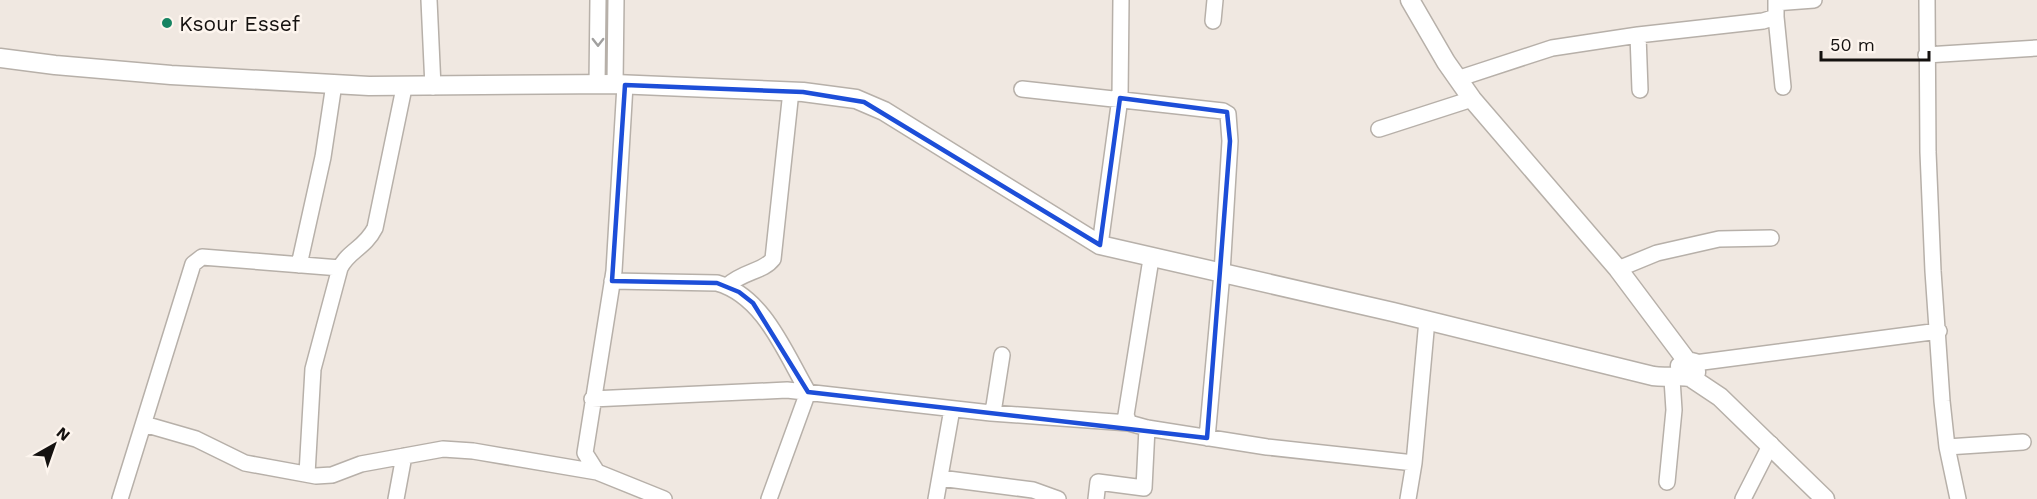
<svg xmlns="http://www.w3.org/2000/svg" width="2037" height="499" viewBox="0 0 2037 499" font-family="'Work Sans',sans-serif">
<rect width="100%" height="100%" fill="#f0e8e1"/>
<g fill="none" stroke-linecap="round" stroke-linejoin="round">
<g stroke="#b7b0a9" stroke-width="18">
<path id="minor" d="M 429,0 L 433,87
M 1927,0 L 1928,152 L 1933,271 L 1942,401 L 1947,447 L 1958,499
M 1776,3 L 1814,0
M 1776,17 L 1783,87
M 1213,21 L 1215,0
M 1638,35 L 1640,90
M 1926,55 L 2037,48
M 1457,79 L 1552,48 L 1638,35 L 1763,21 L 1776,17 L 1776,0
M 615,84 L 616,0
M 597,85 L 598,0
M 625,85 L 614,271 L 585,453 L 597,472 L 664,499
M 1022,89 L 1223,111 L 1228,114 L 1230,141 L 1222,273 L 1207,438
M 1379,129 L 1472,99
M 1100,245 L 1120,98 L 1121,0
M 1151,259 L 1126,415 L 1129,423 L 1147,428 L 1267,447 L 1414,463
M 299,265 L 323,157 L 334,84
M 1618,269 L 1657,253 L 1719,239 L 1771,238
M 612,281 L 717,283 C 764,296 785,353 808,392 L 769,499
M 727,286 C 743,271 763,272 773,259 L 791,91
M 1695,363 L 1939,331
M 592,399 L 787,390 L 991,413 L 994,406 L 1002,355
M 991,413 L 1129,423
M 144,424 L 196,439 L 245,463 L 316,476 L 332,475 L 361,464 L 443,449 L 473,451 L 597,472
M 1947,447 L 2023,442
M 307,474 L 313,369 L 340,268 C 348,251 365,248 375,228 L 404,88
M 940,478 L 1033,490 L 1058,499
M 1667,482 L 1674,410 L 1672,379
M 120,499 L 193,264 L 202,257 L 340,268
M 396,499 L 404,456
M 936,499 L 952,409
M 1096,499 L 1098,482 L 1144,488 L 1147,428
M 1408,499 L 1414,463 L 1427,320
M 1743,499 L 1771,444"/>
</g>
<g stroke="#b7b0a9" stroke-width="21">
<path id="tertiary" d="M 1410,0 L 1446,62 L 1472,99 L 1618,269 L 1687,361
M 0,58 L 55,65 L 171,75 L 369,86 L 615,84 L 803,92 L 856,99 L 884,111 L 1100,245 L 1393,312 L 1653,376 C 1667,378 1678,375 1690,377 L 1696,372 L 1695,363 L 1687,361 L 1680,366 L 1682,375
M 1690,377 L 1720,397 L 1825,499"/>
</g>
<use href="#minor" stroke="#fff" stroke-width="15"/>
<use href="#tertiary" stroke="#fff" stroke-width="18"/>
</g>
<defs><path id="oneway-chevron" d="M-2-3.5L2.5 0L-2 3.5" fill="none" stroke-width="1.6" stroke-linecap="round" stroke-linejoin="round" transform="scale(1.5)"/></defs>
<use stroke="#a1a09f" href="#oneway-chevron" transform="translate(598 42) rotate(90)"/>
<path fill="none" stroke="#1d4ed8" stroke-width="4.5" stroke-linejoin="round" d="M 625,85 L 803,92 L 864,102 L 1100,245 L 1120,98 L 1227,112 L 1230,141 L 1207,438 L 808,392 L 753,303 L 739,292 L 717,283 L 612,281 Z"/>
<circle fill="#178462" stroke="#fdf5ee" stroke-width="2" cx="167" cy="23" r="6"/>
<g text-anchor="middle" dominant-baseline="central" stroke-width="5" stroke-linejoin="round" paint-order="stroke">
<g font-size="21" fill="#14110f" stroke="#fdf5ee" text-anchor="start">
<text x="179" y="23">Ksour Essef</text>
</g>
</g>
<g transform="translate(54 445) rotate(40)" stroke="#fdf5ee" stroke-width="4.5" paint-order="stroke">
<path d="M0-4.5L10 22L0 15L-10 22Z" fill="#14110f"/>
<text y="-9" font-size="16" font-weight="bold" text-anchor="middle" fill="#14110f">N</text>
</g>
<path d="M1821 51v9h108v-9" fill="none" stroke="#14110f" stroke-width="3"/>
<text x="1830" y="51" font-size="18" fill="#14110f" stroke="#fdf5ee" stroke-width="4.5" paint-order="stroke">50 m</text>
</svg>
